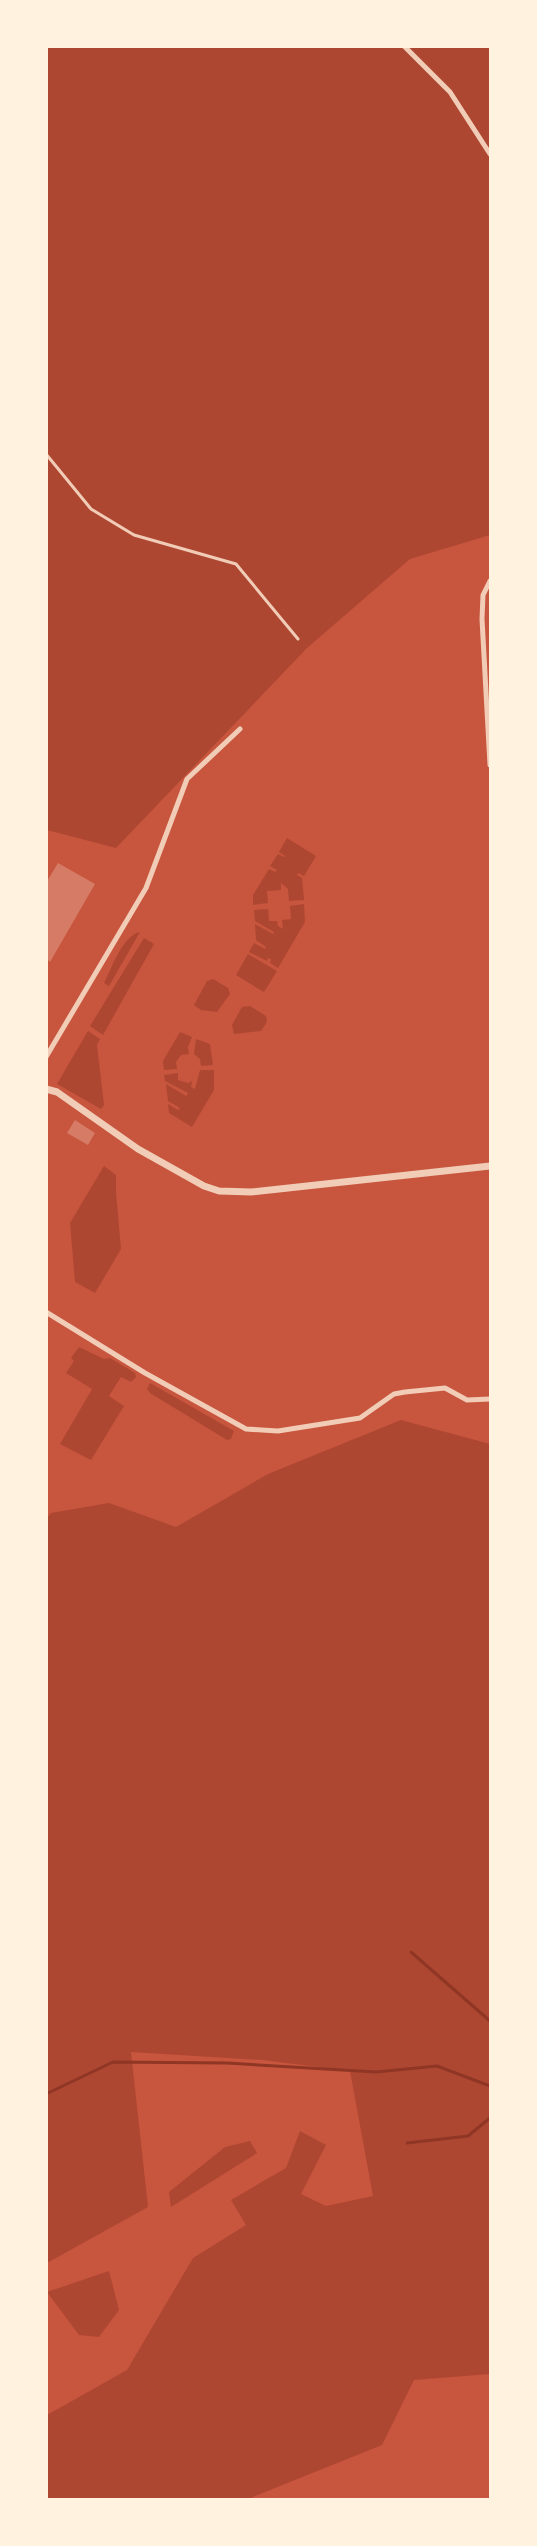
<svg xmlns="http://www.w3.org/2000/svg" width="537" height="2546" viewBox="0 0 537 2546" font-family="'Noto Serif',serif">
<rect width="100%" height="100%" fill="#c8553d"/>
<path fill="#ae4732" d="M 47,47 L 490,47 L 490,535 L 410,559 L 307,648 L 116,848 L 47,830 Z
M 287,838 L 316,856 L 304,876 L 298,873 L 297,875 L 302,878 L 304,900 L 289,901 L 288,889 L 281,883 L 281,890 L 267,891 L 268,903 L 253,905 L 253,895 L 269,869 L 275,872 L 277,870 L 270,866 L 278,854 L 284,857 L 285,856 L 279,852 Z
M 304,904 L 305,922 L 278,968 L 270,963 L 271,959 L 268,958 L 267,961 L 249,952 L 254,943 L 265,949 L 266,947 L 256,940 L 255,924 L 273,934 L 274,932 L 255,921 L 254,910 L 268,909 L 269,921 L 277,921 L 278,926 L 283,929 L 282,920 L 291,919 L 290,906 Z
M 140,932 L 109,986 L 104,983 C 112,968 122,936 140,932 Z
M 144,938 L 154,944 L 103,1035 L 90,1026 Z
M 248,954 L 277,971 L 264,992 L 236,975 Z
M 213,979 L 228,988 L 230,994 L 217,1012 L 201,1010 L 194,1005 L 207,981 Z
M 250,1006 L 266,1016 L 267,1022 L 261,1031 L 234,1034 L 232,1025 L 242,1007 Z
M 88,1031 L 100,1039 L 97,1045 L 104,1105 L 101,1109 L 57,1084 Z
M 180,1032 L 192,1037 L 188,1047 L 189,1054 L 181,1055 L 176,1062 L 177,1069 L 164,1070 L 163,1061 Z
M 196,1039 L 210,1044 L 213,1065 L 201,1066 L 200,1059 L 194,1054 Z
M 200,1070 L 214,1070 L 214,1090 L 192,1127 L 169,1113 L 168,1104 L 178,1110 L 180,1108 L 168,1101 L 166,1084 L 186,1096 L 188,1093 L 165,1081 L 164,1075 L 178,1073 L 178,1080 L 188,1083 L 192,1081 L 191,1087 L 195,1089 Z
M 104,1166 L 116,1175 L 116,1192 L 121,1249 L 95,1293 L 75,1282 L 70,1223 Z
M 79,1347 L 104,1359 L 110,1358 L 135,1373 L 136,1377 L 131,1382 L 121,1377 L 109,1396 L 124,1406 L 91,1460 L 60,1444 L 92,1389 L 66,1373 L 74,1361 L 71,1358 Z
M 150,1383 L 234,1431 L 231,1439 L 227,1440 L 150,1393 L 147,1389 Z
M 401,1420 L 490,1444 L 490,2374 L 414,2380 L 382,2445 L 248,2499 L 47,2499 L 47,2415 L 127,2370 L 193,2258 L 246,2225 L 231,2200 L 286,2168 L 300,2131 L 326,2145 L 301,2194 L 326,2206 L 373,2196 L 350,2071 L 262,2060 L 131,2052 L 148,2207 L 47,2263 L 47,1518 L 51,1513 L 109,1503 L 176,1527 L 268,1474 Z
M 250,2141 L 257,2153 L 171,2207 L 169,2192 L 225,2147 Z
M 109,2271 L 119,2310 L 99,2337 L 79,2335 L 47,2292 Z"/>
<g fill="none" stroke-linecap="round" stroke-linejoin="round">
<path stroke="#8f3625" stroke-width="3" d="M 411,1952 L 490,2021
M 46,2094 L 113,2062 L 227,2063 L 376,2072 L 437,2066 L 490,2086
M 407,2143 L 468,2136 L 490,2118"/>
</g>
<path fill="#d67c66" d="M 58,863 L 95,884 L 50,962 L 46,958 L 46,883 Z
M 75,1120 L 95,1133 L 88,1145 L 67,1133 Z"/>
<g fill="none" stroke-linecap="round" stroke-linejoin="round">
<path stroke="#f1ccb7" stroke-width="3" d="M 46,454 L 91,509 L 134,535 L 236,564 L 298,639"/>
<path stroke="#f1ccb7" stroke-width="5" d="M 404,46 L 450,92 L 490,154
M 490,581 L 483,595 L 482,619 L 490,765
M 46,1057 L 146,888 L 187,779 L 240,729
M 46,1312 L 145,1373 L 246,1429 L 278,1431 L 360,1418 L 394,1394 L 405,1392 L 445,1388 L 467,1400 L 490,1399"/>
<path stroke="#f1ccb7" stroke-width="7" d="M 46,1089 L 57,1092 L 138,1149 L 204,1186 L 219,1191 L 251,1192 L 490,1166"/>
</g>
<rect width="537" height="2546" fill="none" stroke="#fff3e0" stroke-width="96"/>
</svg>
